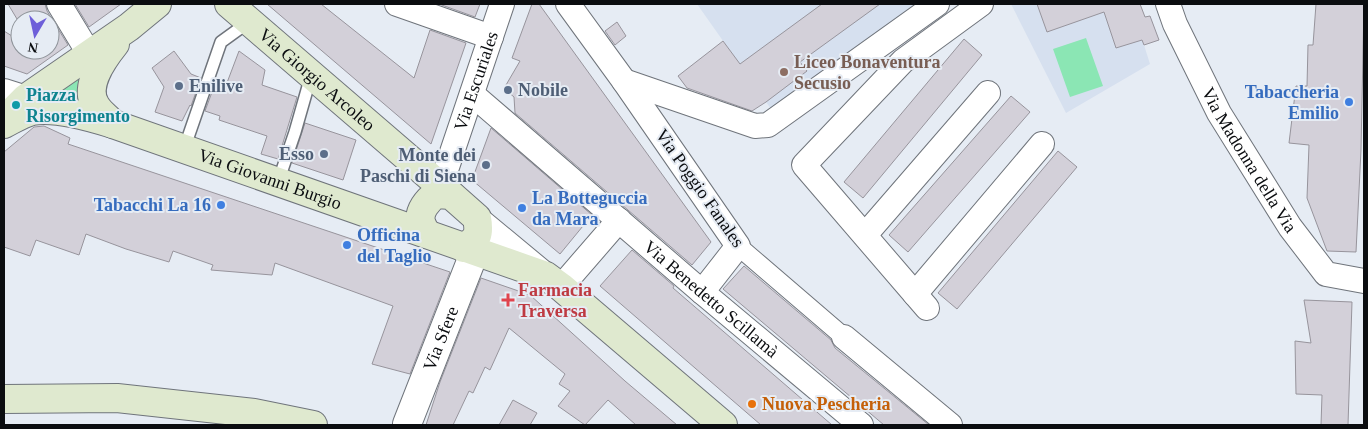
<svg xmlns="http://www.w3.org/2000/svg" width="1368" height="429" viewBox="0 0 1368 429" font-family="'Times New Roman',serif">
<rect width="100%" height="100%" fill="#e6ecf4"/>
<path fill="#d6e0ef" d="M 697,4 L 918,4 L 771,109 Z
M 1011,4 L 1140,4 L 1145,17 L 1150,16 L 1159,40 L 1144,45 L 1150,64 L 1066,113 Z"/>
<path fill="#8be6b4" d="M 1086,38 L 1103,86 L 1070,97 L 1053,49 Z
M 81,74 L 80,102 L 50,101 L 51,92 Z"/>
<path fill="#d3d0d9" stroke="#97949c" d="M 8,4 L 45,4 L 47,11 L 68,45 L 27,74 L 4,66 L 4,31 L 20,41 L 20,50 L 50,50 L 50,20 L 20,20 L 20,24 Z
M 75,4 L 121,4 L 89,27 Z
M 267,4 L 321,4 L 414,78 L 430,30 L 466,43 L 431,144 Z
M 439,4 L 480,4 L 475,17 Z
M 532,4 L 539,4 L 711,242 L 692,265 L 515,113 L 514,97 L 507,91 L 506,85 L 520,61 L 512,58 Z
M 822,4 L 880,4 L 800,62 L 807,71 L 766,102 L 752,111 L 687,88 L 678,76 L 723,41 L 740,64 Z
M 1037,4 L 1140,4 L 1145,17 L 1150,16 L 1159,40 L 1144,45 L 1142,40 L 1116,48 L 1104,12 L 1047,32 Z
M 1316,4 L 1364,4 L 1361,150 L 1356,252 L 1327,251 L 1307,198 L 1309,145 L 1289,143 L 1296,86 L 1307,86 L 1308,45 L 1313,45 Z
M 617,22 L 626,36 L 615,45 L 605,31 Z
M 964,39 L 982,55 L 863,198 L 844,182 Z
M 174,51 L 191,74 L 201,78 L 191,106 L 190,105 L 182,121 L 155,112 L 164,87 L 152,68 Z
M 239,51 L 265,70 L 262,85 L 297,97 L 278,159 L 261,154 L 267,136 L 219,120 L 220,116 L 205,111 L 215,84 L 225,88 Z
M 1011,96 L 1030,112 L 908,252 L 889,235 Z
M 305,123 L 356,140 L 343,180 L 292,163 Z
M 44,126 L 70,138 L 68,144 L 450,272 L 410,374 L 372,364 L 393,306 L 275,263 L 272,275 L 211,270 L 213,265 L 173,251 L 169,262 L 126,249 L 86,234 L 79,255 L 36,240 L 30,256 L 4,247 L 4,152 L 34,127 Z
M 491,128 L 592,215 L 560,254 L 472,180 Z
M 1058,151 L 1077,167 L 957,309 L 938,293 Z
M 632,250 L 674,286 L 673,288 L 832,425 L 761,425 L 600,286 Z
M 744,266 L 831,340 L 835,348 L 929,425 L 884,425 L 723,289 Z
M 481,278 L 530,295 L 625,381 L 677,425 L 636,425 L 608,400 L 585,425 L 558,406 L 570,391 L 559,384 L 565,374 L 509,328 L 490,370 L 485,367 L 473,393 L 469,391 L 453,425 L 426,425 L 440,382 Z
M 1304,300 L 1352,302 L 1348,425 L 1321,425 L 1322,395 L 1296,394 L 1295,341 L 1311,343 Z
M 513,400 L 537,413 L 530,425 L 499,425 Z"/>
<g fill="none" stroke-linecap="round" stroke-linejoin="round">
<g stroke="#6f747b" stroke-width="14">
<path id="service" d="M 184,149 L 221,42 L 250,21
M 278,182 L 295,132 L 311,76"/>
</g>
<g stroke="#6f747b" stroke-width="20">
<path id="pedestrian" d="M 738,246 L 844,337"/>
</g>
<g stroke="#6f747b" stroke-width="26">
<g id="minor">
<path d="M 59,4 L 90,55"/>
<path d="M 397,4 L 491,37"/>
<path d="M 568,4 L 624,81 L 738,246 L 702,292"/>
<path id="s1" d="M 1168,4 L 1175,24 L 1219,113 L 1290,227 L 1326,274 L 1364,281"/>
<path d="M 624,81 L 755,126 L 768,125 L 937,4"/>
<path d="M 4,91 L 26,98"/>
<path id="s2" d="M 472,94 L 702,292 L 861,425"/>
<path id="s3" d="M 436,194 L 447,167 L 502,4"/>
<path d="M 477,218 L 541,271"/>
<path d="M 865,235 L 988,93"/>
<path d="M 561,287 L 619,220"/>
<path d="M 915,294 L 1042,144"/>
<path d="M 927,308 L 804,165 L 903,61 L 981,4"/>
<path d="M 844,337 L 950,425"/>
</g>
</g>
<g stroke="#6f747b" stroke-width="30">
<g id="tertiary">
<path id="s4" d="M 407,424 L 475,251 L 479,231"/>
</g>
</g>
<g stroke="#6f747b" stroke-width="30">
<g id="secondary">
<path id="s5" d="M 229,4 L 451,195"/>
<path d="M 8,116 L 26,98 L 129,27 L 157,4"/>
<path id="s6" d="M 4,124 C 12,120 23,113 32,111 C 56,107 90,117 113,124 L 546,276 L 561,287 L 723,425"/>
<path d="M 113,124 C 108,118 100,113 96,106 C 83,87 103,59 115,44"/>
<path d="M 427,234 C 425,231 422,226 421,222 C 418,211 428,200 436,194 L 451,195 L 477,218 C 480,235 478,238 464,248"/>
<path d="M 4,399 L 117,398 L 254,413 L 313,425"/>
</g>
</g>
<use href="#service" stroke="#fff" stroke-width="11"/>
<use href="#pedestrian" stroke="#fff" stroke-width="18"/>
<use href="#minor" stroke="#fff" stroke-width="24"/>
<use href="#tertiary" stroke="#fff" stroke-width="28"/>
<use href="#secondary" stroke="#dfe9cf" stroke-width="28"/>
</g>
<circle fill="#8d6e63" stroke="#e6ecf4" stroke-width="2" cx="784" cy="72" r="5"/>
<g fill="#5c6f8a" stroke="#e6ecf4" stroke-width="2">
<circle cx="179" cy="86" r="5"/>
<circle cx="508" cy="90" r="5"/>
<circle cx="324" cy="154" r="5"/>
<circle cx="486" cy="165" r="5"/>
</g>
<g fill="#3f7fe0" stroke="#e6ecf4" stroke-width="2">
<circle cx="1349" cy="102" r="5"/>
<circle cx="221" cy="205" r="5"/>
<circle cx="522" cy="208" r="5"/>
<circle cx="347" cy="245" r="5"/>
</g>
<circle fill="#0f9aa8" stroke="#e6ecf4" stroke-width="2" cx="16" cy="105" r="5"/>
<path fill="#e0444e" stroke="#e6ecf4" stroke-width="2" d="M505.5 292.5h5v5h5v5h-5v5h-5v-5h-5v-5h5z"/>
<circle fill="#e8710a" stroke="#e6ecf4" stroke-width="2" cx="752" cy="404" r="5"/>
<g text-anchor="middle" dominant-baseline="central" stroke-width="4" stroke-linejoin="round" paint-order="stroke">
<g font-size="18" font-weight="bold" fill="#785e54" stroke="#e6ecf4" text-anchor="start">
<text x="794" y="62">Liceo Bonaventura<tspan x="794" dy="21">Secusio</tspan></text>
</g>
<g font-size="18" fill="#0b0d10" stroke="#e6ecf4">
<text stroke="none"><textPath href="#s5" startOffset="116">Via Giorgio Arcoleo</textPath></text>
<text stroke="none"><textPath href="#s3" startOffset="120">Via Escuriales</textPath></text>
<text stroke="none"><textPath href="#s1" startOffset="176">Via Madonna della Via</textPath></text>
<text stroke="none"><textPath href="#s6" startOffset="280">Via Giovanni Burgio</textPath></text>
<text transform="translate(700 188) rotate(55)">Via Poggio Fanales</text>
<text stroke="none"><textPath href="#s2" startOffset="315">Via Benedetto Scillamà</textPath></text>
<text stroke="none"><textPath href="#s4" startOffset="92">Via Sfere</textPath></text>
</g>
<g font-size="18" font-weight="bold" fill="#4e5e75" stroke="#e6ecf4" text-anchor="start">
<text x="189" y="86">Enilive</text>
<text x="518" y="90">Nobile</text>
<text x="314" y="154" text-anchor="end">Esso</text>
<text x="476" y="155" text-anchor="end">Monte dei<tspan x="476" dy="21">Paschi di Siena</tspan></text>
</g>
<g font-size="18" font-weight="bold" fill="#366cbe" stroke="#e6ecf4" text-anchor="end">
<text x="1339" y="92">Tabaccheria<tspan x="1339" dy="21">Emilio</tspan></text>
<text x="532" y="198" text-anchor="start">La Botteguccia<tspan x="532" dy="21">da Mara</tspan></text>
<text x="211" y="205">Tabacchi La 16</text>
<text x="357" y="235" text-anchor="start">Officina<tspan x="357" dy="21">del Taglio</tspan></text>
</g>
<g font-size="18" font-weight="bold" fill="#0d838f" stroke="#e6ecf4" text-anchor="start">
<text x="26" y="95">Piazza<tspan x="26" dy="21">Risorgimento</tspan></text>
</g>
<g font-size="18" font-weight="bold" fill="#be3a42" stroke="#e6ecf4" text-anchor="start">
<text x="518" y="290">Farmacia<tspan x="518" dy="21">Traversa</tspan></text>
</g>
<g font-size="18" font-weight="bold" fill="#c56008" stroke="#e6ecf4" text-anchor="start">
<text x="762" y="404">Nuova Pescheria</text>
</g>
</g>
<rect width="1368" height="429" fill="none" stroke="#0b0d10" stroke-width="10"/>
<g transform="translate(35 35) rotate(189)"><circle r="24" fill="#e6ecf4" stroke="#8e9399"/>
<path d="M0-4L9 19L0 12L-9 19Z" fill="#6e5fd9"/>
<text y="-8" font-size="14" font-weight="bold" text-anchor="middle" fill="#0b0d10">N</text>
</g>
</svg>
